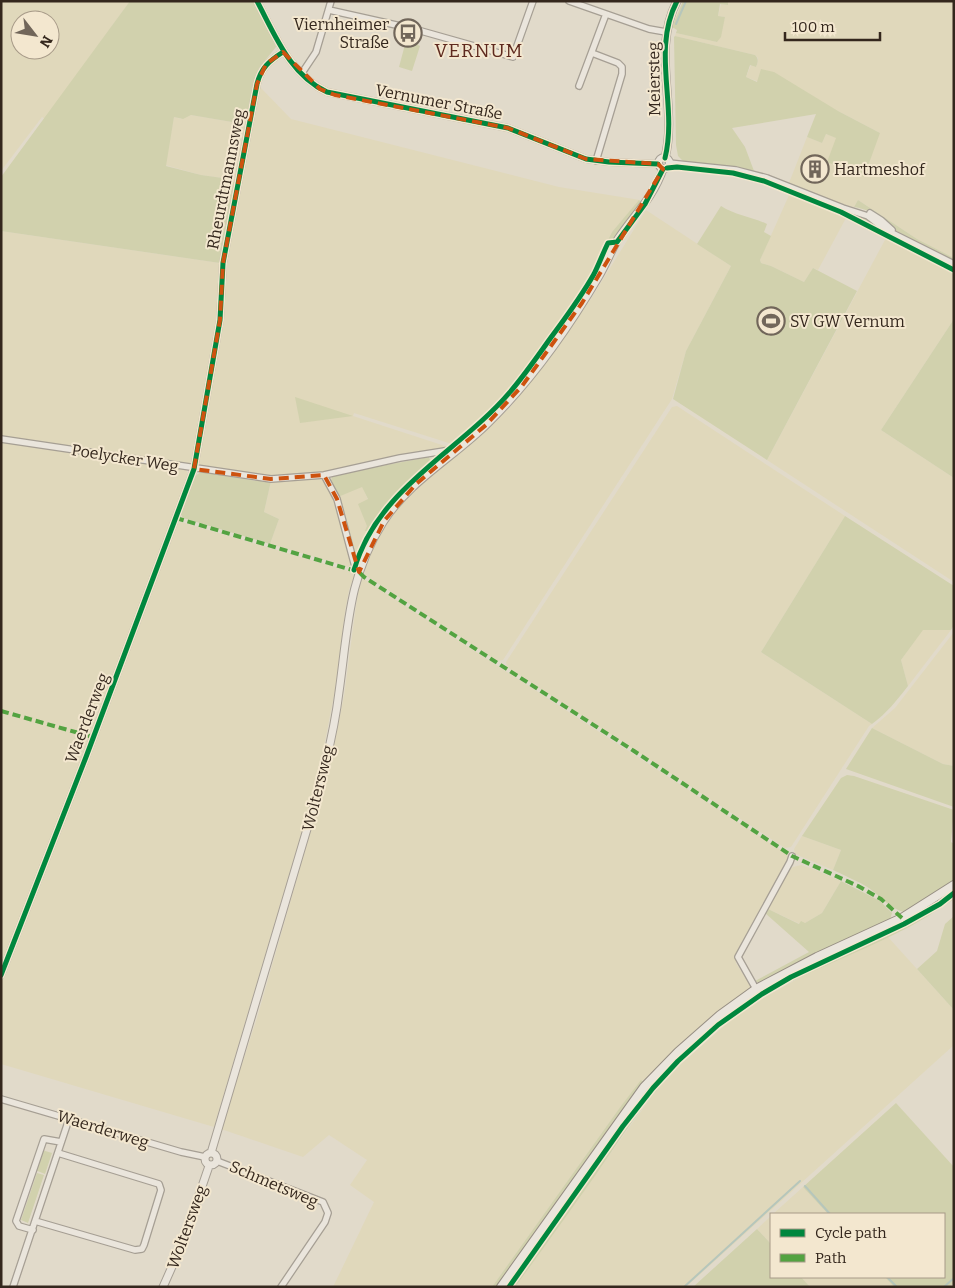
<svg xmlns="http://www.w3.org/2000/svg" width="955" height="1288" viewBox="0 0 955 1288" font-family="Bitter,serif">
<rect width="100%" height="100%" fill="#e1daca"/>
<path fill="#e0d8bb" fill-rule="evenodd" d="M 1,1 L 130,1 L 45,119 L 42,117 L 1,171 ZM 20,20 L 50,20 L 50,50 L 20,50 Z
M 728,1 L 954,1 L 954,258 L 917,239 L 858,200 L 854,207 L 844,206 L 789,183 L 807,137 L 822,143 L 826,134 L 837,138 L 880,133 L 838,111 L 746,77 L 751,65 L 756,67 L 758,62 L 758,58 L 755,55 L 675,36 L 676,33 L 717,42 L 725,17 L 718,16 L 721,4 L 727,5 Z
M 260,87 L 291,119 L 559,187 L 640,200 L 612,232 L 588,280 L 564,316 L 522,373 L 487,413 L 452,444 L 354,413 L 353,416 L 448,447 L 446,449 L 401,456 L 319,473 L 272,476 L 257,476 L 202,467 L 198,462 L 225,265 Z
M 191,115 L 238,123 L 239,115 L 249,118 L 236,184 L 235,185 L 230,179 L 201,175 L 165,165 L 174,117 L 181,119 Z
M 790,193 L 837,212 L 846,218 L 818,270 L 813,268 L 804,282 L 771,266 L 761,263 L 760,260 Z
M 646,210 L 731,266 L 686,351 L 672,399 L 503,660 L 497,661 L 365,575 L 364,570 L 377,539 L 400,505 L 419,486 L 487,430 L 512,405 L 534,378 L 589,302 Z
M 1,231 L 220,263 L 217,319 L 193,461 L 187,465 L 1,436 Z
M 886,238 L 954,274 L 954,319 L 881,430 L 954,478 L 954,582 L 767,460 Z
M 677,406 L 845,516 L 761,652 L 872,724 L 869,726 L 791,847 L 785,848 L 507,667 L 506,662 L 672,407 Z
M 1,442 L 186,470 L 189,475 L 195,476 L 177,524 L 181,522 L 352,572 L 354,576 L 349,590 L 345,612 L 335,690 L 323,752 L 314,791 L 214,1127 L 1,1064 Z
M 319,479 L 325,482 L 334,497 L 352,564 L 349,567 L 270,544 L 279,519 L 264,512 L 271,481 Z
M 362,486 L 368,500 L 368,531 L 357,558 L 354,557 L 338,497 Z
M 364,579 L 787,854 L 788,859 L 736,955 L 736,963 L 750,985 L 750,989 L 725,1007 L 694,1032 L 644,1082 L 642,1080 L 621,1106 L 492,1287 L 333,1287 L 374,1202 L 350,1185 L 367,1160 L 329,1135 L 303,1157 L 221,1129 L 257,1018 L 331,760 L 344,696 L 358,591 L 361,580 Z
M 923,629 L 951,630 L 908,686 L 901,660 Z
M 954,632 L 954,766 L 943,764 L 872,728 L 895,708 Z
M 802,836 L 841,850 L 833,870 L 795,854 L 794,849 Z
M 801,865 L 813,869 L 841,881 L 822,913 L 805,923 L 800,924 L 768,909 L 787,872 L 793,867 Z
M 888,937 L 954,1010 L 954,1045 L 686,1287 L 515,1287 L 636,1118 L 657,1090 L 681,1064 L 733,1018 L 765,997 L 817,968 Z
M 803,1187 L 828,1214 L 773,1214 Z
M 771,1216 L 771,1244 L 757,1229 Z
M 801,1277 L 885,1277 L 894,1287 L 810,1287 Z"/>
<path fill="#d1d1ad" d="M 130,1 L 253,1 L 272,35 L 276,47 L 259,68 L 248,117 L 239,116 L 238,123 L 191,115 L 183,119 L 174,117 L 166,166 L 201,175 L 230,179 L 235,183 L 220,263 L 1,231 L 1,177 Z
M 683,1 L 728,1 L 728,5 L 720,4 L 718,16 L 725,17 L 721,37 L 717,42 L 676,33 L 677,30 L 672,27 Z
M 675,36 L 755,55 C 759,59 758,62 756,67 L 750,65 L 746,77 L 757,82 L 761,69 L 774,72 L 838,111 L 880,133 L 864,177 L 827,162 L 836,138 L 826,134 L 822,143 L 807,137 L 816,114 L 732,128 L 745,147 L 754,171 L 683,161 L 678,156 L 676,145 L 674,37 Z
M 407,37 L 419,40 L 418,45 L 420,46 L 412,71 L 399,67 Z
M 639,200 L 642,203 L 619,231 L 608,248 L 598,273 L 582,299 L 527,375 L 507,400 L 485,422 L 458,445 L 452,444 L 487,413 L 522,373 L 564,316 L 588,280 L 612,232 Z
M 858,200 L 917,239 L 954,258 L 954,261 C 935,251 916,243 898,232 C 880,221 877,211 854,207 Z
M 721,206 C 735,215 752,217 767,224 L 764,232 L 771,236 L 760,260 L 761,263 L 771,266 L 804,282 L 813,268 L 857,291 L 767,460 L 673,399 L 686,351 L 731,266 L 697,244 Z
M 846,213 L 869,219 L 881,229 L 954,267 L 954,274 L 853,222 L 846,218 Z
M 954,319 L 954,478 L 881,430 Z
M 295,397 L 353,416 L 300,423 Z
M 438,454 L 439,460 L 408,488 L 360,561 L 356,561 L 368,531 L 365,531 L 367,526 L 358,504 L 368,499 L 362,487 L 338,497 C 334,490 328,483 333,475 L 429,457 L 430,460 Z
M 201,472 L 256,481 L 271,481 L 264,512 L 279,519 L 270,544 L 183,518 L 180,513 L 195,476 Z
M 845,516 L 954,586 L 954,625 L 951,630 L 923,630 L 901,660 L 908,686 C 897,700 887,713 872,724 L 761,652 Z
M 872,728 L 943,764 L 954,766 L 954,807 L 846,769 Z
M 847,775 L 854,776 L 954,810 L 951,842 L 954,844 L 954,881 L 904,912 C 891,909 880,896 869,888 C 858,881 845,876 833,870 L 841,850 L 802,836 L 841,778 Z
M 841,881 L 880,901 L 892,913 L 890,920 L 813,955 L 759,983 L 755,981 L 809,952 L 765,913 L 768,909 L 799,924 L 801,921 L 805,923 L 822,913 Z
M 954,890 L 954,899 C 936,911 918,923 899,932 C 855,955 808,970 765,996 C 725,1021 687,1054 657,1090 C 635,1116 616,1145 597,1173 C 570,1211 543,1249 515,1287 L 504,1287 L 650,1084 C 685,1050 721,1013 764,988 C 826,952 894,930 954,890 Z
M 954,916 L 954,1010 L 917,969 L 937,951 L 945,924 Z
M 641,1080 L 644,1082 L 497,1287 L 492,1287 L 621,1106 Z
M 896,1103 L 954,1167 L 954,1283 L 950,1287 L 894,1287 L 885,1277 L 944,1277 L 944,1214 L 828,1214 L 803,1187 Z
M 42,1150 L 52,1153 L 45,1174 L 35,1170 Z
M 37,1173 L 44,1175 L 28,1223 L 21,1220 Z
M 757,1229 L 771,1244 L 771,1277 L 801,1277 L 810,1287 L 693,1287 Z"/>
<g fill="none" stroke-linecap="round" stroke-linejoin="round">
<path stroke="#b6c6bb" stroke-width="2" d="M 676,24 L 686,1
M 805,1186 L 830,1214
M 887,1277 L 896,1286
M 684,1287 L 800,1181
M 944,1287 L 954,1278"/>
<g stroke="#a69f94" stroke-width="8">
<path id="minor" d="M 257,1 C 275,35 290,75 327,92 L 508,128 L 586,159 L 609,162 L 658,164
M 569,1 L 649,29 L 666,32
M 329,10 L 414,29 L 513,57 L 533,1
M 592,53 L 618,63 L 622,67 L 622,74 L 596,161
M 302,73 L 316,52 L 331,1
M 579,86 L 606,14
M 669,163 L 736,170 L 767,178 L 843,208 L 868,216 L 886,230 L 954,264
M 870,213 L 881,220 L 892,230
M 1,439 L 271,479 L 324,475 L 400,458 L 457,449
M 324,475 L 337,499 L 354,563 L 359,572
M 1,975 L 86,757 L 194,469 L 220,320 L 223,263 L 257,84 C 261,68 269,61 283,52
M 756,989 L 738,957 L 790,862 L 792,856
M 1,1099 L 181,1152 L 205,1157
M 217,1161 L 323,1202 L 328,1213 L 325,1222 L 281,1287
M 35,1221 L 135,1250 L 142,1249 L 144,1245 L 161,1190 L 159,1184 L 58,1153
M 33,1230 L 19,1226 L 16,1221 L 44,1139 L 61,1142
M 13,1287 L 69,1119"/>
</g>
<g stroke="#a69f94" stroke-width="9">
<path id="tertiary" d="M658.5 163a5.5 5.5 0 1 1 11 0a5.5 5.5 0 1 1-11 0Z
M 665,158 C 678,106 651,51 677,1
M205 1159a6 6 0 1 1 12 0a6 6 0 1 1-12 0Z
M 211,1153 L 318,792 C 327,759 335,726 339,692 C 348,629 348,577 383,522 C 409,481 454,457 488,423 C 530,382 569,327 599,276 C 606,264 611,251 618,239 C 634,215 653,198 663,169
M 163,1287 L 183,1242 L 209,1166"/>
</g>
<g stroke="#968e83" stroke-width="10">
<path id="secondary" d="M 501,1287 L 644,1087 L 678,1052 L 720,1015 L 756,989 L 817,957 L 902,918 L 954,885"/>
</g>
<use href="#minor" stroke="#eae5dc" stroke-width="5.5"/>
<use href="#tertiary" stroke="#eae5dc" stroke-width="7"/>
<use href="#secondary" stroke="#eae5dc" stroke-width="8"/>
<path stroke="#53a341" stroke-width="4" stroke-dasharray="8 4" stroke-linecap="butt" d="M 176,518 L 359,572 L 364,577 L 634,751 L 792,856 L 858,886 L 881,899 L 902,918
M 1,711 L 93,737"/>
<g stroke="#f3e7cf" stroke-width="8">
<path id="cycleway" d="M 257,1 C 275,35 290,75 327,92 L 508,128 L 586,159 L 609,162 L 658,164
M 665,158 C 678,106 651,51 677,1
M 667,168 L 677,167 L 733,173 L 764,181 L 841,212 L 954,270
M 354,570 C 378,487 458,453 510,392 C 523,377 535,360 547,343 C 563,321 580,299 594,274 C 599,264 603,253 608,243 L 617,242 L 645,204 L 663,169
M 1,975 L 86,757 L 194,469 L 220,320 L 223,263 L 257,84 C 261,68 269,61 283,52
M 509,1287 L 623,1126 L 653,1088 L 678,1061 L 718,1025 L 762,994 L 791,977 L 904,924 L 940,904 L 954,893"/>
</g>
<use href="#cycleway" stroke="#00873e" stroke-width="5"/>
</g>
<path fill="none" stroke="#cd520f" stroke-width="4" stroke-dasharray="10 6" stroke-linejoin="round" d="M 283,52 L 320,89 L 335,95 L 508,128 L 586,159 L 658,164 L 663,169 L 582,303 L 522,386 L 486,425 L 416,484 L 384,521 L 359,572 L 337,499 L 324,475 L 271,479 L 194,469 L 220,320 L 223,263 L 257,84 L 266,64 Z"/>
<defs>
<g id="bus-ring" transform="scale(1.4375)"><circle r="9.5" fill="#f3e7cf" stroke="#71665a" stroke-width="1.5"/><path d="M-5-6H5V4H4V6H2V4H-2V6H-4V4H-5ZM-3.5-4V0h7V-4ZM-3.5 1.2v1.5H-2V1.2ZM2 1.2v1.5H3.5V1.2Z" fill="#71665a"/></g>
<g id="building-ring" transform="scale(1.4375)"><circle r="9.5" fill="#f3e7cf" stroke="#71665a" stroke-width="1.5"/><path d="M-4-6H4V6H1V3H-1V6H-4ZM-2.5-4.3h1.7v1.8h-1.7ZM.8-4.3h1.7v1.8H.8ZM-2.5-1h1.7V.8h-1.7ZM.8-1h1.7V.8H.8Z" fill="#71665a"/></g>
<g id="stadium-ring" transform="scale(1.4375)"><circle r="9.5" fill="#f3e7cf" stroke="#71665a" stroke-width="1.5"/><path d="M0-5a6.5 5 0 1 0 0 10a6.5 5 0 1 0 0-10ZM-3.5-1.8h7v3.6h-7Z" fill="#71665a"/></g>
</defs>
<g fill-rule="evenodd">
<use href="#bus-ring" x="408" y="33"/>
<use href="#building-ring" x="815" y="169"/>
<use href="#stadium-ring" x="771" y="321"/>
</g>
<g text-anchor="middle" dominant-baseline="central" stroke-width="4" stroke-linejoin="round" paint-order="stroke">
<g font-size="16" fill="#34271d" stroke="#f3e7cf" text-anchor="start">
<text x="389" y="24" text-anchor="end">Viernheimer<tspan x="389" dy="18">Straße</tspan></text>
<text x="834" y="169">Hartmeshof</text>
<text x="790" y="321">SV GW Vernum</text>
</g>
<g font-size="16" fill="#34271d" stroke="#f3e7cf">
<text transform="translate(654 79) rotate(-91)">Meiersteg</text>
<text transform="translate(439 102) rotate(11)">Vernumer Straße</text>
<text transform="translate(226 179) rotate(-79)">Rheurdtmannsweg</text>
<text transform="translate(125 458) rotate(9)">Poelycker Weg</text>
<text transform="translate(87 718) rotate(-69)">Waerderweg</text>
<text transform="translate(318 788) rotate(-76)">Woltersweg</text>
<text transform="translate(103 1129) rotate(17)">Waerderweg</text>
<text transform="translate(274 1184) rotate(23)">Schmetsweg</text>
<text transform="translate(187 1227) rotate(-70)">Woltersweg</text>
</g>
<g font-size="19" letter-spacing="1" fill="#5e291e" stroke="#f3e7cf">
<text x="479" y="50">VERNUM</text>
</g>
</g>
<rect width="955" height="1288" fill="none" stroke="#34271d" stroke-width="5"/>
<rect x="770" y="1213" width="175" height="65" fill="#f3e7cf" stroke="#a79a88"/>
<rect x="780" y="1229" width="25" height="8" fill="#00873e" stroke="#a79a88"/>
<text x="815" y="1238" font-size="15" fill="#34271d">Cycle path</text>
<rect x="780" y="1254" width="25" height="8" fill="#53a341" stroke="#a79a88"/>
<text x="815" y="1263" font-size="15" fill="#34271d">Path</text>
<g transform="translate(35 35) rotate(121)"><circle r="24" fill="#f3e7cf" stroke="#a79a88"/>
<path d="M0-4L9 19L0 12L-9 19Z" fill="#71665a"/>
<text y="-8" font-size="14" font-weight="bold" text-anchor="middle" fill="#34271d">N</text>
</g>
<path d="M785 32v8h95v-8" fill="none" stroke="#34271d" stroke-width="2.5"/>
<text x="792" y="32" font-size="15" fill="#34271d" stroke="#f3e7cf" stroke-width="4" paint-order="stroke">100 m</text>
</svg>
